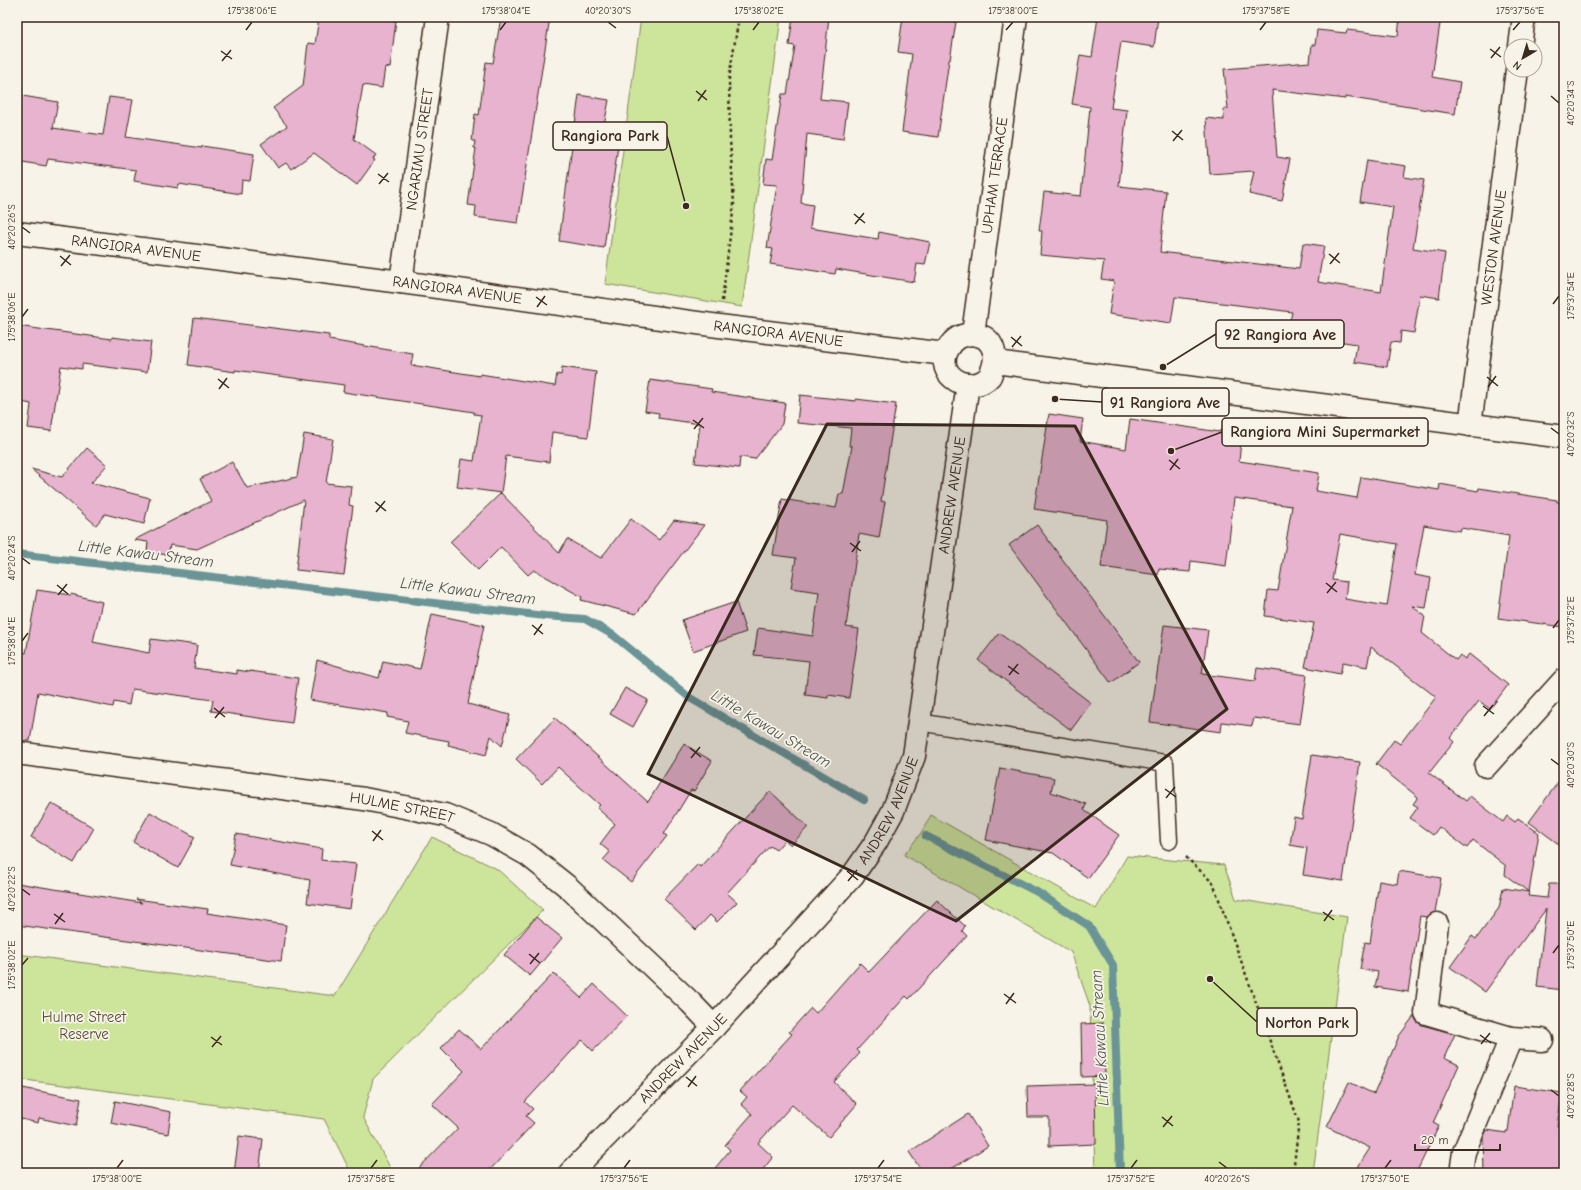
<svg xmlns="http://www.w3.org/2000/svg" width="1581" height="1190" viewBox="0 0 1581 1190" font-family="'Comic Neue',sans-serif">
<rect width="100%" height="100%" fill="#f7f3e8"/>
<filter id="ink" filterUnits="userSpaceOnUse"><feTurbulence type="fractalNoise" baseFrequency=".025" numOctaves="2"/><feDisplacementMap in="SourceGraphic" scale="8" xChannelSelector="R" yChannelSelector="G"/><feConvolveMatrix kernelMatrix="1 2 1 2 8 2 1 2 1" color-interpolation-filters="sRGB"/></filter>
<g filter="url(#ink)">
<path fill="#cde59a" stroke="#84885c" d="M 641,17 L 781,17 L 742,307 L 605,284 Z
M 931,815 L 1096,909 L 1127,856 L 1224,865 L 1236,899 L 1347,917 L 1313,1173 L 1095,1173 L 1090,1006 L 1071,952 L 904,855 L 921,833 Z
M 432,837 L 497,869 L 543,910 L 373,1079 L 363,1117 L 393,1173 L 351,1173 L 324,1119 L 17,1079 L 17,954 L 335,996 Z"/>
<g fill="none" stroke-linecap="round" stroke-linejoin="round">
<path stroke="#6a9496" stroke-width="8" d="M 17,554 L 545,616 L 585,619 L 613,635 L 690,698 L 864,800
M 926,836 L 1037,892 L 1089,926 L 1113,965 L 1120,1173"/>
</g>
<path fill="#e7b3ce" stroke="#3b2a1e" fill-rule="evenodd" d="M 319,17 L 375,17 L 375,19 L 396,21 L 390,68 L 385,67 L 382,88 L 363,85 L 354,139 L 376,155 L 373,159 L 375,160 L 357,185 L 314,153 L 291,169 L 286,163 L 278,168 L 261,144 L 287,126 L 273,108 L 303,86 L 308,43 L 315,44 Z
M 501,17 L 550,17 L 518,223 L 475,217 L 476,206 L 468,205 L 476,148 L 474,148 L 475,141 L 472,141 L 475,114 L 479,115 L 486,62 L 493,63 Z
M 793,17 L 829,17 L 820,99 L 848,102 L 843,139 L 807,134 L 801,203 L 813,205 L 810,228 L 878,239 L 879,232 L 930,242 L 925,265 L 917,264 L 914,282 L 836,269 L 835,274 L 770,264 L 773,249 L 767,248 L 777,185 L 763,184 L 766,159 L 772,160 L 782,94 L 787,94 L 795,46 L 789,45 Z
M 903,17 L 925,17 L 956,22 L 950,60 L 949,60 L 938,137 L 902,132 L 912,54 L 898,52 Z
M 1098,17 L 1158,17 L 1154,47 L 1121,42 L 1111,108 L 1127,110 L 1119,186 L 1166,191 L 1160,252 L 1299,269 L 1303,243 L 1324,246 L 1318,282 L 1381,292 L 1393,207 L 1360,202 L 1367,160 L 1406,166 L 1404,177 L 1424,180 L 1413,248 L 1445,253 L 1439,298 L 1420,295 L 1414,333 L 1401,331 L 1400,343 L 1391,342 L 1387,367 L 1354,362 L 1357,344 L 1299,335 L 1301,323 L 1290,321 L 1292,312 L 1175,297 L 1171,323 L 1109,314 L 1114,281 L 1101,279 L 1104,261 L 1040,255 L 1042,231 L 1039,231 L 1044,192 L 1081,196 L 1090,107 L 1072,104 L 1080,55 L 1092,57 Z
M 1400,17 L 1441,17 L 1432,77 L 1460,82 L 1455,114 L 1345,97 L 1345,99 L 1272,90 L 1277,157 L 1290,159 L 1282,201 L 1249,194 L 1254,171 L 1210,174 L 1206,118 L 1224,120 L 1223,109 L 1228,109 L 1224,69 L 1310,62 L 1312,44 L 1315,45 L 1317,30 L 1346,33 L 1347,30 L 1398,36 Z
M 17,95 L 58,102 L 53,128 L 103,135 L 109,97 L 133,100 L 126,137 L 202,148 L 202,146 L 254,154 L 250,181 L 242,180 L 241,194 L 179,184 L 178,188 L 134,181 L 136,170 L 48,159 L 46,166 L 17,161 Z
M 579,95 L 609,100 L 602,136 L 619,138 L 604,248 L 559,241 Z
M 194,318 L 329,335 L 329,340 L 413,354 L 411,365 L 480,376 L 480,374 L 555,386 L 557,374 L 561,375 L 562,367 L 596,372 L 588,437 L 552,432 L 549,462 L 506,456 L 501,493 L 457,487 L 461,459 L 474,461 L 481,415 L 474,414 L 474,412 L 343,392 L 344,385 L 235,370 L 235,372 L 188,365 Z
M 17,326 L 112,339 L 112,337 L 151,342 L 147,372 L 82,364 L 82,369 L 61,366 L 51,431 L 28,428 L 31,404 L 17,401 Z
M 650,380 L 712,389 L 711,392 L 785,403 L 782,424 L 755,459 L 740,457 L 739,468 L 695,463 L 700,424 L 658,418 L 659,413 L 645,411 Z
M 800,395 L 856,401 L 856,399 L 896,404 L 881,501 L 885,502 L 879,538 L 859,534 L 846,627 L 859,629 L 849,698 L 828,695 L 828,698 L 805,695 L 809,661 L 754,655 L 758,628 L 813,636 L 819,592 L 791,588 L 796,558 L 773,555 L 782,499 L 836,508 L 839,494 L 843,494 L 852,446 L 849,446 L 851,428 L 797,423 Z
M 1049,414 L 1083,419 L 1080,441 L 1126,449 L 1130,419 L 1220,432 L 1220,430 L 1242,433 L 1239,461 L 1319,473 L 1316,491 L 1357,498 L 1361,477 L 1439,490 L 1440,484 L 1478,491 L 1479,488 L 1557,500 L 1557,502 L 1564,503 L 1564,627 L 1498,618 L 1509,536 L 1461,528 L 1460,531 L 1424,525 L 1415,575 L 1431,578 L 1426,608 L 1412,606 L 1425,616 L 1422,633 L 1456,660 L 1460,655 L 1465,659 L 1469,654 L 1508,685 L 1490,709 L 1479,701 L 1450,738 L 1454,742 L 1429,773 L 1466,801 L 1470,796 L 1503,822 L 1507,816 L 1515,822 L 1518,818 L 1539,833 L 1529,892 L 1505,875 L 1506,866 L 1473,840 L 1467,848 L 1439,827 L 1433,835 L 1410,818 L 1418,807 L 1413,804 L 1418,797 L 1376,764 L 1394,740 L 1400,744 L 1436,697 L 1371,647 L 1367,667 L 1343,662 L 1340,674 L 1305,667 L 1314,623 L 1265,616 L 1268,590 L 1278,591 L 1292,506 L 1234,498 L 1226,566 L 1191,561 L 1190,572 L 1159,569 L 1158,575 L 1101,567 L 1107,520 L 1034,509 ZM 1340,534 L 1397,544 L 1387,606 L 1345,599 L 1347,582 L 1332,580 Z
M 304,434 L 333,439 L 326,483 L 351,486 L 349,505 L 353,506 L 344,575 L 296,570 L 304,500 L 197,549 L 170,545 L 168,555 L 147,552 L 148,542 L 134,540 L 211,501 L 200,479 L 232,462 L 247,488 L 297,477 Z
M 87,448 L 107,465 L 91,483 L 150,498 L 144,524 L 105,514 L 96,525 L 31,469 L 62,477 Z
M 501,493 L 559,553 L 567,539 L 601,558 L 631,519 L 659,540 L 674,520 L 704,525 L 636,614 L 581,600 L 582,597 L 534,570 L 528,575 L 501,547 L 478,570 L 450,542 Z
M 1037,525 L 1139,662 L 1111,683 L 1009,545 Z
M 37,590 L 71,595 L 71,594 L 102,602 L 93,642 L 149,653 L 151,639 L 197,645 L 194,668 L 237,674 L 237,670 L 250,672 L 250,671 L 298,678 L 292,723 L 211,711 L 213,700 L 132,689 L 129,705 L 114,702 L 113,707 L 38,692 L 30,741 L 17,740 L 17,664 L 19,652 L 26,653 Z
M 736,602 L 746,632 L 693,651 L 682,620 Z
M 432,614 L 484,625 L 468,704 L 510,715 L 502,746 L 491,736 L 486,755 L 448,745 L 449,741 L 405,733 L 408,721 L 387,717 L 388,713 L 310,700 L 317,660 L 379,678 L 383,661 L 420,669 Z
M 1164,625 L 1208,630 L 1202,674 L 1255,681 L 1257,668 L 1307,675 L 1300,724 L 1254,718 L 1252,726 L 1222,722 L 1221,732 L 1150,722 Z
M 999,633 L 1091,703 L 1071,730 L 978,660 Z
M 625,688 L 648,700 L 633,727 L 610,714 Z
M 555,718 L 648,802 L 684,744 L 712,761 L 694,791 L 691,790 L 664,834 L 667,836 L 631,882 L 603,860 L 610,852 L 600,844 L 615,824 L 597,808 L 600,805 L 558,767 L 542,784 L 516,759 Z
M 1312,755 L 1360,762 L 1343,881 L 1303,875 L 1307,848 L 1290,845 L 1294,817 L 1302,819 Z
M 1000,768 L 1054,778 L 1051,792 L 1086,804 L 1084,810 L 1119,835 L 1088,878 L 1053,853 L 986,840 Z
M 1564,774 L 1564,848 L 1529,822 Z
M 770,791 L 808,827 L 791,845 L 785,840 L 776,850 L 770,846 L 727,893 L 737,902 L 717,922 L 710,915 L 696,930 L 664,899 L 698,864 L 700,867 Z
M 51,803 L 94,828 L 74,863 L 31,837 Z
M 150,812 L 195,837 L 178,868 L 133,842 Z
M 236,834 L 322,849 L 321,860 L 356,864 L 350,909 L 307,903 L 310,880 L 230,865 Z
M 1399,871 L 1441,878 L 1435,912 L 1432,913 L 1427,917 L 1420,916 L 1408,992 L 1375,987 L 1378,972 L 1360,969 L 1365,942 L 1370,943 L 1379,881 L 1397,884 Z
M 17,883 L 142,903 L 136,899 L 208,909 L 207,913 L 286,925 L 281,961 L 17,925 Z
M 1549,884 L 1564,884 L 1564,990 L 1537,987 L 1546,909 L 1485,992 L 1450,967 L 1472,936 L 1476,939 L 1499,908 L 1503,888 L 1529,892 L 1528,896 L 1547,898 Z
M 937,900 L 965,926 L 962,931 L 967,936 L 909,999 L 906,996 L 857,1050 L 860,1053 L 834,1082 L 857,1104 L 829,1137 L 792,1105 L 758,1143 L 773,1157 L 760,1173 L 711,1173 L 730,1150 L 725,1145 L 752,1114 L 741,1104 L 747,1097 L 740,1091 L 792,1034 L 789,1032 L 811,1008 L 816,1013 L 860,963 L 869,972 Z
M 536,917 L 562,938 L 530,976 L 504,955 Z
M 554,973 L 581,998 L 594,984 L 627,1016 L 593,1051 L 582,1040 L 525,1102 L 533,1109 L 526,1116 L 534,1123 L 487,1173 L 414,1173 L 458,1128 L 432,1104 L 464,1071 L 441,1048 L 459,1029 L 481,1049 Z
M 1414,1016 L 1417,1022 L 1422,1025 L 1455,1034 L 1444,1058 L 1459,1065 L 1433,1123 L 1439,1126 L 1416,1173 L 1354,1173 L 1370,1148 L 1327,1127 L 1349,1082 L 1374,1094 L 1399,1036 Z
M 1103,1023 L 1105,1076 L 1082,1077 L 1081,1024 Z
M 1095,1084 L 1096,1144 L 1049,1146 L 1049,1117 L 1028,1117 L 1027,1086 Z
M 1514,1086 L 1562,1093 L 1557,1126 L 1564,1127 L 1564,1173 L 1484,1173 L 1483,1138 L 1487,1130 L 1506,1133 L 1506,1131 L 1508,1131 Z
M 17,1087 L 81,1099 L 76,1126 L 39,1118 L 38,1123 L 17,1118 Z
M 115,1101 L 171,1112 L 168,1134 L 111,1123 Z
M 968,1114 L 988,1146 L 945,1173 L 923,1173 L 909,1152 Z
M 239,1136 L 263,1139 L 259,1173 L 234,1173 Z"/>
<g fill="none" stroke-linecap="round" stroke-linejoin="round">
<g stroke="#3b2a1e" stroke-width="19">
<path id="lane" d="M 919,722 L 1165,763 L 1169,841"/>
</g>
<g stroke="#3b2a1e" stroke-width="25">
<g id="street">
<path d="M 1520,46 L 1524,17"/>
<path id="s1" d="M 17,233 L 401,282 L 719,326 L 945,354"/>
<path id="s2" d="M 401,282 L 438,17"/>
<path id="s3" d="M 973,334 L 1016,17"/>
<path d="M 973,334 C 976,335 982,336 985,338 C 994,344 997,358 993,368 C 992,370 991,374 990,376 C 972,397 933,376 948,349 C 954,338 961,335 973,334 Z"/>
<path d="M 995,362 L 1564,437"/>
<path id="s4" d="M 1470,425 L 1517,70"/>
<path id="s5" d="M 17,753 L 364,799 L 445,815 L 491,834 L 528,855 L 568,887 L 691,1003 L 714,1027"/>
<path d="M 1486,766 L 1564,680"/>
<path d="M 1437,924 L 1426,1013 L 1511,1038 L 1542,1040"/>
<path id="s6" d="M 570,1173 L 714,1027 L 853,875 L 876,842 L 893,811 L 914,756 L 968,384"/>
<path d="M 1461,1173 L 1464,1152 L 1511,1038"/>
</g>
</g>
<path stroke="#3b2a1e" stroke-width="2.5" stroke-dasharray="3 3" stroke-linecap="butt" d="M 722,301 L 734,204 L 730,139 L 729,78 L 739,17
M 1186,857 L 1213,883 L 1299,1122 L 1293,1173"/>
<use href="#lane" stroke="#f7f3e8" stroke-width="16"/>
<use href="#street" stroke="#f7f3e8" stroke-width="22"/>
</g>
</g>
<path fill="#3b2a1e" fill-opacity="0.2" stroke="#3b2a1e" stroke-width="3" stroke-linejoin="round" d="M 827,424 L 1075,426 L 1227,709 L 956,921 L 648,774 Z"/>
<path fill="none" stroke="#3b2a1e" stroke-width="1.5" d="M 608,22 L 616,28M 246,30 L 252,22M 500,30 L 506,22M 753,30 L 759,22M 1006,30 L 1013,22M 1260,30 L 1266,22M 1513,30 L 1520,22M 1490,49 L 1501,57M 221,51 L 232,59M 1491,58 L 1500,47M 222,61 L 231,50M 696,91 L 707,100M 1551,96 L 1559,103M 698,101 L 706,90M 1172,131 L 1183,140M 1173,141 L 1182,130M 378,174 L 389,182M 379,184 L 388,173M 854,214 L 865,223M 855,224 L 864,213M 22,227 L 30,233M 1329,254 L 1340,263M 60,256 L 71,265M 1330,264 L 1339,253M 61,266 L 70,255M 536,297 L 547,305M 1553,304 L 1559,296M 537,307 L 545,296M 22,317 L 28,309M 1011,337 L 1022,346M 1012,347 L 1021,336M 1487,377 L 1498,386M 218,379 L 229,388M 1488,387 L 1496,376M 219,389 L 227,378M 693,420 L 704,428M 1551,428 L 1559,434M 694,429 L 703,418M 1169,460 L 1180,469M 1170,470 L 1178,459M 375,502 L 386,511M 376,512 L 385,501M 850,543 L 861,551M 852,552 L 860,541M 22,558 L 30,564M 1326,583 L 1337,592M 57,585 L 68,594M 1327,593 L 1336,582M 58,595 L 67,584M 532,625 L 543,634M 1553,628 L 1559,620M 534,635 L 542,624M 22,641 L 28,633M 1008,666 L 1019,674M 1009,675 L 1018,664M 1483,706 L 1494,714M 214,708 L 225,717M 1484,716 L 1493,705M 215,718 L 224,707M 690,748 L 701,757M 691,758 L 700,747M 1551,759 L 1559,765M 1165,789 L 1176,797M 1166,798 L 1175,787M 372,831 L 383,840M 373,841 L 381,830M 847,871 L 858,880M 848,881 L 857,870M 22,889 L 30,895M 1323,912 L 1334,920M 54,914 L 65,922M 1324,921 L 1332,910M 55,924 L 63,913M 1553,953 L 1559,945M 529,954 L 540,963M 530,964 L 539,953M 22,965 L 28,958M 1004,994 L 1016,1003M 1006,1004 L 1014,993M 1480,1035 L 1491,1043M 211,1037 L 222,1045M 1481,1044 L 1490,1033M 212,1047 L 221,1036M 686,1077 L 697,1086M 688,1087 L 696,1076M 1551,1090 L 1559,1096M 1162,1117 L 1173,1126M 1163,1127 L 1172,1116M 1219,1162 L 1227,1168M 117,1168 L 123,1160M 371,1168 L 377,1160M 624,1168 L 630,1160M 878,1168 L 884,1160M 1131,1168 L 1137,1160M 1385,1168 L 1391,1160"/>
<g text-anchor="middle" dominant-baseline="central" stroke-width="3.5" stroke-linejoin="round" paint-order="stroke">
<g font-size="15" fill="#3b2a1e" stroke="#f7f3e8">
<text stroke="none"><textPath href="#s2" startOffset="134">NGARIMU STREET</textPath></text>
<text stroke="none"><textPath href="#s3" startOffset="160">UPHAM TERRACE</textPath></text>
<text stroke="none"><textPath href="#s1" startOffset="120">RANGIORA AVENUE</textPath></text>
<text stroke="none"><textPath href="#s4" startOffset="179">WESTON AVENUE</textPath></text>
<text stroke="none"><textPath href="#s1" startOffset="444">RANGIORA AVENUE</textPath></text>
<text stroke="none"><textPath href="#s1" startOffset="768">RANGIORA AVENUE</textPath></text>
<text stroke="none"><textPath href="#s6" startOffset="809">ANDREW AVENUE</textPath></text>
<text stroke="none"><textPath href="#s5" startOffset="389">HULME STREET</textPath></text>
<text stroke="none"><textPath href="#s6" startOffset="485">ANDREW AVENUE</textPath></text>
<text stroke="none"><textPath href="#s6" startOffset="161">ANDREW AVENUE</textPath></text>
</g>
<g font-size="15" fill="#584f37" stroke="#f7f3e8">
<text x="84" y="1017">Hulme Street<tspan x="84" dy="17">Reserve</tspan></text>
</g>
<g font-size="16" font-style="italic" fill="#4f5650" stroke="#f7f3e8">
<text transform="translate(146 554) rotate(7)">Little Kawau Stream</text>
<text transform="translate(468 591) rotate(7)">Little Kawau Stream</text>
<text transform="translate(771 729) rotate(31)">Little Kawau Stream</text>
<text transform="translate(1100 1038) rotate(-93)">Little Kawau Stream</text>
</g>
</g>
<path fill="none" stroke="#3b2a1e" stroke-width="1.5" d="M686 206L667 136M1163 367L1216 334M1055 399L1102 402M1171 451L1222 432M1210 979L1257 1022"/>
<g fill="#3b2a1e" stroke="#f7f3e8" stroke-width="1.5">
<circle cx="686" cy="206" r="4"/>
<circle cx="1163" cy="367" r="4"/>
<circle cx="1055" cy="399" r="4"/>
<circle cx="1171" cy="451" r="4"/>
<circle cx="1210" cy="979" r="4"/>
</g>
<g fill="#f7f3e8" stroke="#3b2a1e" stroke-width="1.5">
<rect x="553" y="122" width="114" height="28" rx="4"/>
<rect x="1216" y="320" width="128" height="28" rx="4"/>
<rect x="1102" y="388" width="127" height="28" rx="4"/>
<rect x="1222" y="418" width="206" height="28" rx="4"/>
<rect x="1257" y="1008" width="100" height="28" rx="4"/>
</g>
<g font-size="16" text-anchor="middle" font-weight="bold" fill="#3b2a1e">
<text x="610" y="141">Rangiora Park</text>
<text x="1280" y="340">92 Rangiora Ave</text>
<text x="1165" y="408">91 Rangiora Ave</text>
<text x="1325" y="437">Rangiora Mini Supermarket</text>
<text x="1307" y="1028">Norton Park</text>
</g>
<rect width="1581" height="1190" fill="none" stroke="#f7f3e8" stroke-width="44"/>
<g transform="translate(1523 58) rotate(218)"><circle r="19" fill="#f7f3e8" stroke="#aca397"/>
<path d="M0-3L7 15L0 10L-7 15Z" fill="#3b2a1e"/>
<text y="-6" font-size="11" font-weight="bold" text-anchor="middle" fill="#3b2a1e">N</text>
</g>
<path d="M1415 1144v6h85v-6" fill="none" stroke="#3b2a1e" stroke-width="2"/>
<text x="1421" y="1144" font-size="12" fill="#3b2a1e" stroke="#f7f3e8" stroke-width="3" paint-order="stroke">20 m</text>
<rect x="22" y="22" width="1537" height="1146" fill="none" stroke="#3b2a1e" stroke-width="1.5"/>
<g font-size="10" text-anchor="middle" fill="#3b2a1e">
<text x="252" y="14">175°38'06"E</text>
<text x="506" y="14">175°38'04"E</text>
<text x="608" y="14">40°20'30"S</text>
<text x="759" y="14">175°38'02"E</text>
<text x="1013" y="14">175°38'00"E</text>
<text x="1266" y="14">175°37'58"E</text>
<text x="1520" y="14">175°37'56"E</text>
<text transform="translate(1570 103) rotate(-90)" y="4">40°20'34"S</text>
<text transform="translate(11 227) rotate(-90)" y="4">40°20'26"S</text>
<text transform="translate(1570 296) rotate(-90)" y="4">175°37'54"E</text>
<text transform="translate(11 317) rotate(-90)" y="4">175°38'06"E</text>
<text transform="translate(1570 434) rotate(-90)" y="4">40°20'32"S</text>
<text transform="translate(11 558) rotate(-90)" y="4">40°20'24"S</text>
<text transform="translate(1570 620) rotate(-90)" y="4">175°37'52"E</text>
<text transform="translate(11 641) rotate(-90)" y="4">175°38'04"E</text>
<text transform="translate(1570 765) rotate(-90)" y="4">40°20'30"S</text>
<text transform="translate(11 889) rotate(-90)" y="4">40°20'22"S</text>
<text transform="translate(1570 945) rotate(-90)" y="4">175°37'50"E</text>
<text transform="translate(11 965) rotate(-90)" y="4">175°38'02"E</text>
<text transform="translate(1570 1096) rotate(-90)" y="4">40°20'28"S</text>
<text x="117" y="1182">175°38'00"E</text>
<text x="371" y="1182">175°37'58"E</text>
<text x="624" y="1182">175°37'56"E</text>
<text x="878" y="1182">175°37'54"E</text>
<text x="1131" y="1182">175°37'52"E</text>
<text x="1227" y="1182">40°20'26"S</text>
<text x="1385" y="1182">175°37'50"E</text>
</g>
</svg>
